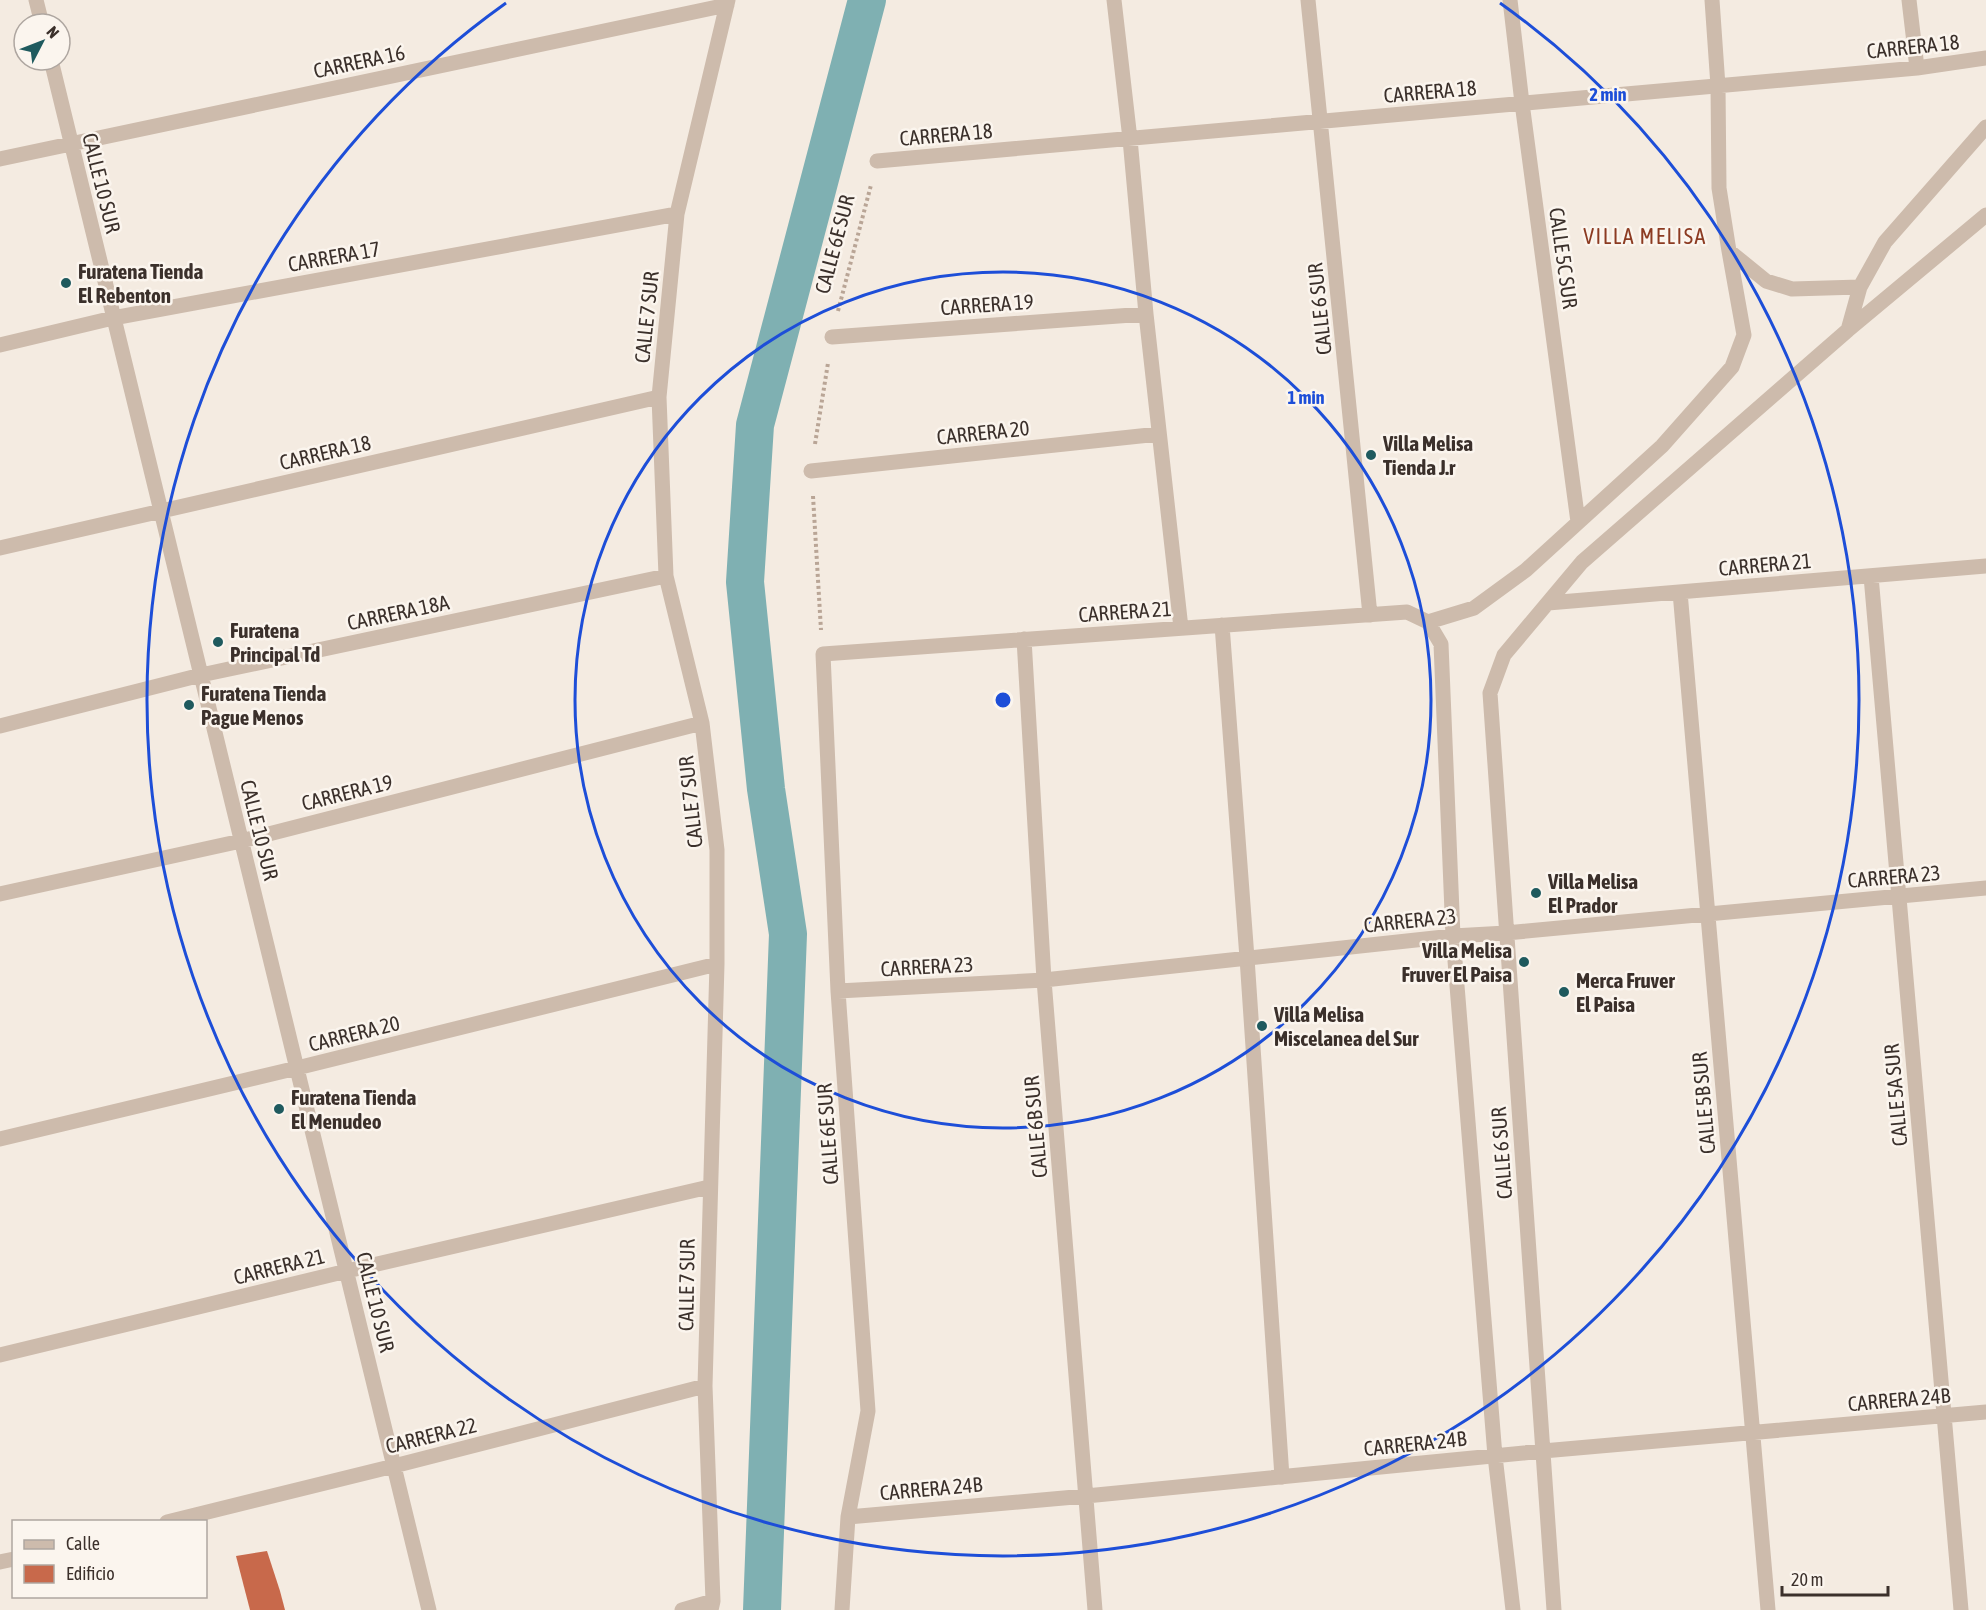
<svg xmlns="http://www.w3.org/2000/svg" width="1986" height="1610" viewBox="0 0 1986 1610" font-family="'Asap Condensed',sans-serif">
<rect width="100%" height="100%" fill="#f4ebe1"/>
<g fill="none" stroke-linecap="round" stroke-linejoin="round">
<path stroke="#7fb0b2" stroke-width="38" d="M 762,1610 L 788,934 L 766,789 L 745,582 L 755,425 L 867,0"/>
</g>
<path fill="#c8694b" d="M 267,1551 L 280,1591 L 285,1610 L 250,1610 L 236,1556 Z"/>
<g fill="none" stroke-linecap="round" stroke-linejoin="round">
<path stroke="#b9a596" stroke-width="4" stroke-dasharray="3 3" stroke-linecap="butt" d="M 838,311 L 871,185
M 815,444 L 828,363
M 813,496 L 821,630"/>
<path stroke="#cdbbac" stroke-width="15" d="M 1247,958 L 1282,1477"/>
<path stroke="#cdbbac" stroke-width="15" d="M 36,0 L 42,24
M 1114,0 L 1130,139 L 1146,314 L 1181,628
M 1308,0 L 1370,615
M 1510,0 L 1522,103 L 1578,522
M 1712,0 L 1718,86 L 1719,188 L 1729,251 L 1766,281 L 1792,289 L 1860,287
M 1909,0 L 1917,68
M 51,60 L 429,1610
M 0,159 L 727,5
M 877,161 L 1917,68 L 1986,58
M 1848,330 L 1860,287 L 1885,242 L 1986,127
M 832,337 L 1146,314
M 0,345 L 113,318 L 677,214
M 811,471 L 1159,434
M 0,548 L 659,397
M 1871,576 L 1961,1610
M 1680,592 L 1768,1610
M 1548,603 L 1986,566
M 1428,622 L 1441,644 L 1453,936 L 1495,1456 L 1513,1610
M 1428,622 L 1474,608 L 1526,570 L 1662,446 L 1732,367 L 1744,335 L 1729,251
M 1222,625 L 1247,958
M 1024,639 L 1044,980 L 1095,1610
M 0,726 L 201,675 L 666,576
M 0,894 L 241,841 L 702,723
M 838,991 L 1044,980 L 1453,936 L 1506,933 L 1986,888
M 0,1139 L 297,1068 L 717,964
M 0,1355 L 347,1271 L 709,1187
M 848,1517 L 1086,1496 L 1543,1451 L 1986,1412
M 167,1522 L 394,1466 L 705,1386
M 0,1562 L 14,1559
M 682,1610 L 713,1601
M 711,1610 L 713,1601 L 705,1386 L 717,964 L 717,850 L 702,723 L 666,576 L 659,397 L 677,214 L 728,0
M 842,1610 L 848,1517 L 868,1411 L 838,991 L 823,654 L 1407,612 L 1428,622
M 1554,1610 L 1490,693 L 1504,655 L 1582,562 L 1848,330 L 1986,215"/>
</g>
<g fill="none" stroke="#1d4ed8" stroke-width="3">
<circle cx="1003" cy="700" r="428"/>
<path d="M1500 3A856 856 0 1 1 506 3"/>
</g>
<g fill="#1f5a5e" stroke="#fbf5ee" stroke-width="2">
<circle cx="66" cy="283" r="6"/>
<circle cx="1371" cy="455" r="6"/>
<circle cx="218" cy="642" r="6"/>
<circle cx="189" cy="705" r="6"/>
<circle cx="1536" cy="893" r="6"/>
<circle cx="1524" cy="962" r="6"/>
<circle cx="1564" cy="992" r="6"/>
<circle cx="1262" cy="1026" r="6"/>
<circle cx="279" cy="1109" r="6"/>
</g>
<g text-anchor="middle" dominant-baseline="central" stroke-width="5" stroke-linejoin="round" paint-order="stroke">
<g font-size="21" fill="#3b302b" stroke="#fbf5ee">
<text transform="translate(1913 46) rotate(-6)">CARRERA 18</text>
<text transform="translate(359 61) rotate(-12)">CARRERA 16</text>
<text transform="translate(1430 91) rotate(-5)">CARRERA 18</text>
<text transform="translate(946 134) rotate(-5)">CARRERA 18</text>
<text transform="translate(102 183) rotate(76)">CALLE 10 SUR</text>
<text transform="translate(834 244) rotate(-75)">CALLE 6E SUR</text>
<text transform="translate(334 256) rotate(-10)">CARRERA 17</text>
<text transform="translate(1564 258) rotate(82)">CALLE 5C SUR</text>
<text transform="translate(987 304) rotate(-4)">CARRERA 19</text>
<text transform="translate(1319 309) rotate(-96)">CALLE 6 SUR</text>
<text transform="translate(646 317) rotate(-84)">CALLE 7 SUR</text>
<text transform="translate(983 432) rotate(-6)">CARRERA 20</text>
<text transform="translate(325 452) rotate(-13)">CARRERA 18</text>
<text transform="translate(1765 564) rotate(-5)">CARRERA 21</text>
<text transform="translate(1125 611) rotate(-4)">CARRERA 21</text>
<text transform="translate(398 612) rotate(-12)">CARRERA 18A</text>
<text transform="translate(347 792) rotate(-14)">CARRERA 19</text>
<text transform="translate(690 802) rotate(-96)">CALLE 7 SUR</text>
<text transform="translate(260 830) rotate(76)">CALLE 10 SUR</text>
<text transform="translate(1894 876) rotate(-5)">CARRERA 23</text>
<text transform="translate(1410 920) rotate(-6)">CARRERA 23</text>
<text transform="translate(927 966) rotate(-3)">CARRERA 23</text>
<text transform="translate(354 1033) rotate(-14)">CARRERA 20</text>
<text transform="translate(1895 1095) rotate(-95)">CALLE 5A SUR</text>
<text transform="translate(1703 1103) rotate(-95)">CALLE 5B SUR</text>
<text transform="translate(1035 1127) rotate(-95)">CALLE 6B SUR</text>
<text transform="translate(827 1134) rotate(-94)">CALLE 6E SUR</text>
<text transform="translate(1501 1153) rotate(-94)">CALLE 6 SUR</text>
<text transform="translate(279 1266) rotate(-14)">CARRERA 21</text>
<text transform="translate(686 1285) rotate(-89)">CALLE 7 SUR</text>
<text transform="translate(376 1302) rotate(76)">CALLE 10 SUR</text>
<text transform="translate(1899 1399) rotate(-5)">CARRERA 24B</text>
<text transform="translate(431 1435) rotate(-14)">CARRERA 22</text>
<text transform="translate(1415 1443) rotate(-6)">CARRERA 24B</text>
<text transform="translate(931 1488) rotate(-5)">CARRERA 24B</text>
</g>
<g font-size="21" font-weight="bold" fill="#3b302b" stroke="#fbf5ee" text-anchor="start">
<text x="78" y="271">Furatena Tienda<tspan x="78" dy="24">El Rebenton</tspan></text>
<text x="1383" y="443">Villa Melisa<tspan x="1383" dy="24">Tienda J.r</tspan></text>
<text x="230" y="630">Furatena<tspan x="230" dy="24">Principal Td</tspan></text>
<text x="201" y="693">Furatena Tienda<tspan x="201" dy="24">Pague Menos</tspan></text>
<text x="1548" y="881">Villa Melisa<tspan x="1548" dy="24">El Prador</tspan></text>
<text x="1512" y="950" text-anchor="end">Villa Melisa<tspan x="1512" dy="24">Fruver El Paisa</tspan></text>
<text x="1576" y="980">Merca Fruver<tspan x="1576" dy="24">El Paisa</tspan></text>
<text x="1274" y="1014">Villa Melisa<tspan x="1274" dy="24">Miscelanea del Sur</tspan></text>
<text x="291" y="1097">Furatena Tienda<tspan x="291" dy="24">El Menudeo</tspan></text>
</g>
<g font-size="22" letter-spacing="1.5" fill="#8c3b22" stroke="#fbf5ee">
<text x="1645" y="236">VILLA MELISA</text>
</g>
</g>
<circle cx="1003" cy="700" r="9" fill="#1d4ed8" stroke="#fbf5ee" stroke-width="3"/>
<g font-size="18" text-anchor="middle" font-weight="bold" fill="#1d4ed8" stroke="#fbf5ee" stroke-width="5" stroke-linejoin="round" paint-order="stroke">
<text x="1608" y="101">2 min</text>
<text x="1306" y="404">1 min</text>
</g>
<rect x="12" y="1520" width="195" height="78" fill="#fbf5ee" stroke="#aea6a0" stroke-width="1.5"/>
<rect x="24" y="1540" width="30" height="9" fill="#cdbbac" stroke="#aea6a0" stroke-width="1.5"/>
<text x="66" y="1550" font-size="18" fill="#3b302b">Calle</text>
<rect x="24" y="1565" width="30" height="18" fill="#c8694b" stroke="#aea6a0" stroke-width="1.5"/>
<text x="66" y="1580" font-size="18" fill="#3b302b">Edificio</text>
<g transform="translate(42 42) rotate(48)"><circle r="28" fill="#fbf5ee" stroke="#aea6a0" stroke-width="1.5"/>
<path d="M0-4.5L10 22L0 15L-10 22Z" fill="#1f5a5e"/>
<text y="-9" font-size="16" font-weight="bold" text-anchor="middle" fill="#3b302b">N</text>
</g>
<path d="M1782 1586v9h106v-9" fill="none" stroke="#3b302b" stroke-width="3"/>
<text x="1791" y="1586" font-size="18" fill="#3b302b" stroke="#fbf5ee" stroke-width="4.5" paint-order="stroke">20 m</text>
</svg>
